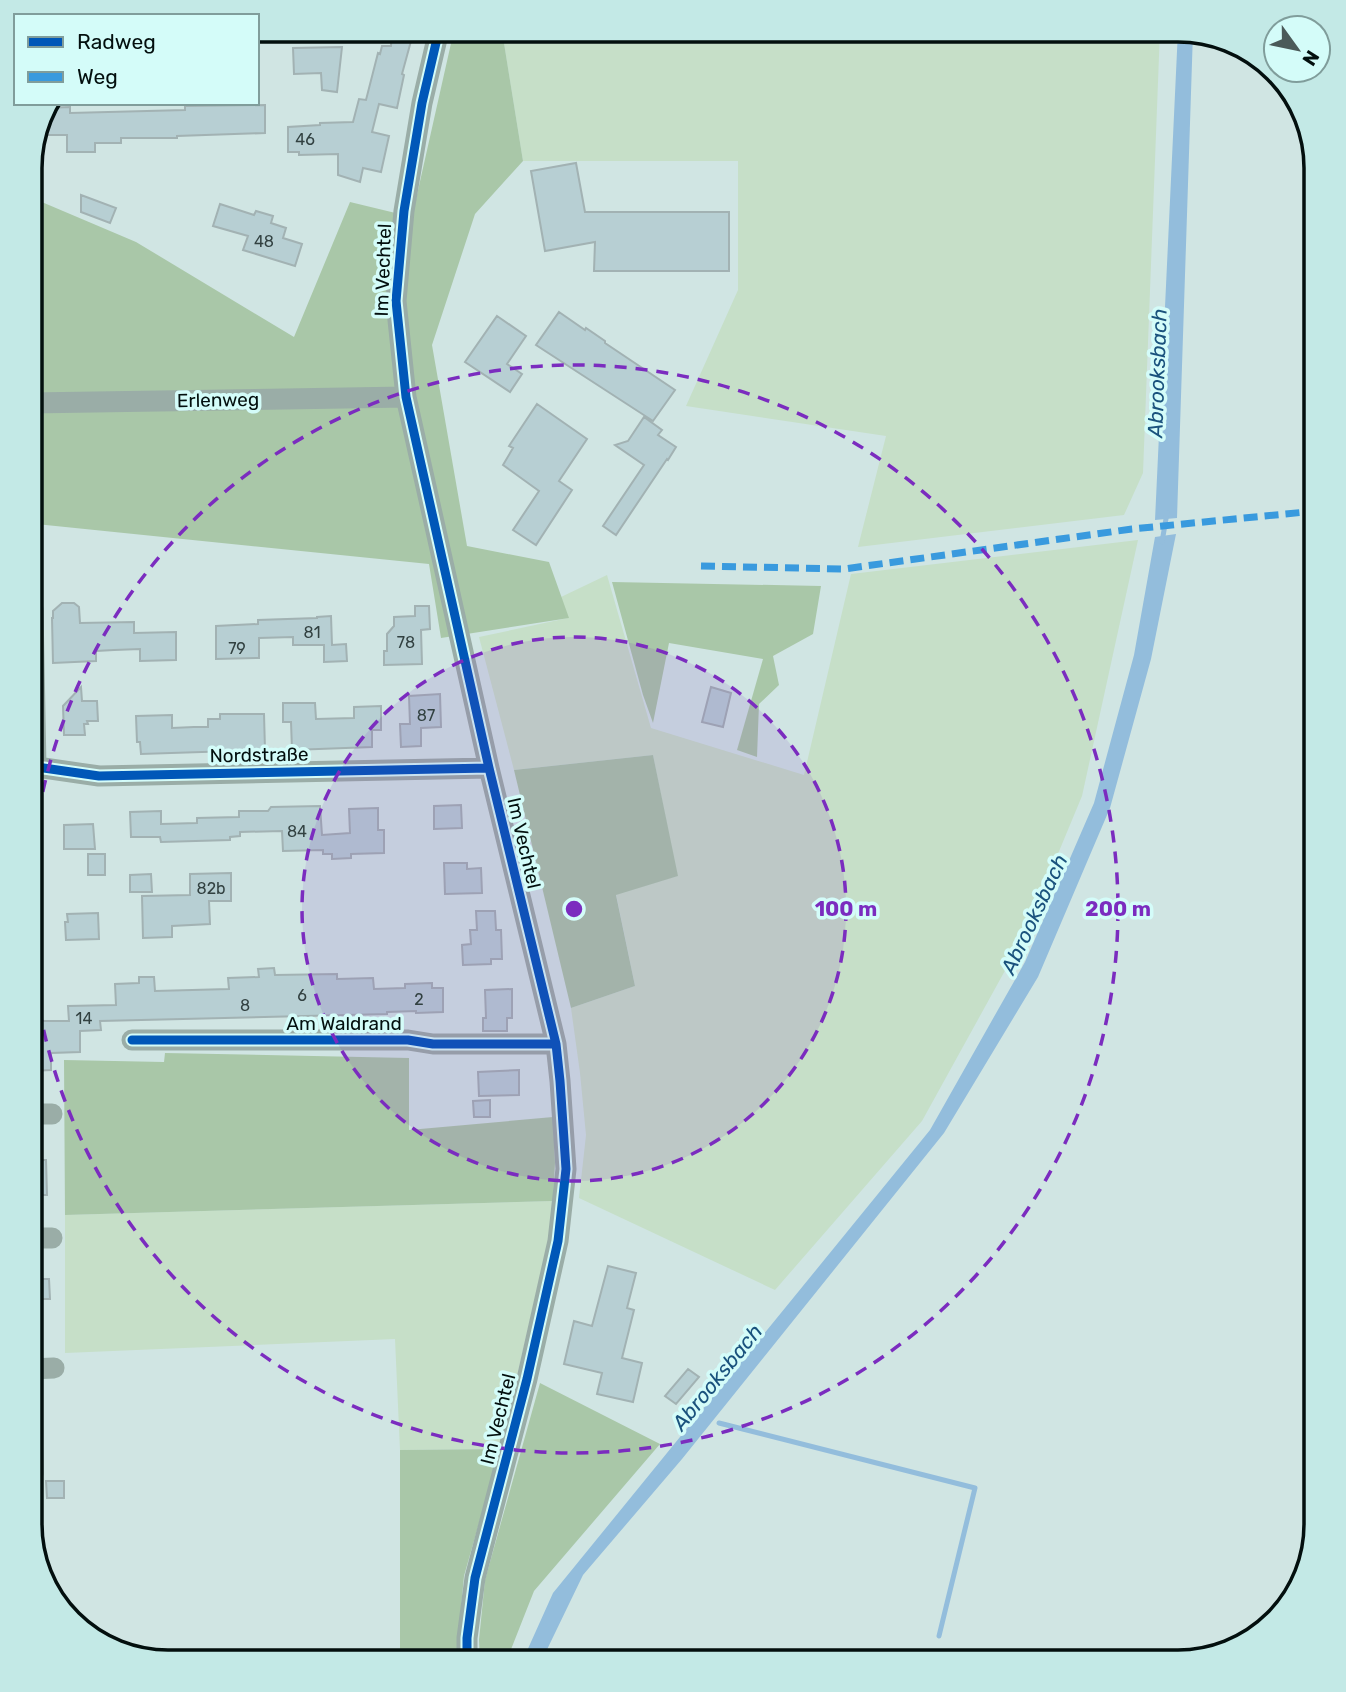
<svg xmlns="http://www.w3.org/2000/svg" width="1346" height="1692" viewBox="0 0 1346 1692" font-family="Rubik,sans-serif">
<rect width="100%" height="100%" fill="#d0e5e3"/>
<path fill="#c6dfc8" d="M 572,30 L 1160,30 L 1143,473 L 1124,515 L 858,547 L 886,436 L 686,406 L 738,290 L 738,161 L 523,161 L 503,37 Z
M 1138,540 L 1082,796 L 1023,938 L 922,1121 L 775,1290 L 579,1198 L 586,1135 L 580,1073 L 571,1008 L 635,986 L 616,894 L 677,876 L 653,755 L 514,770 L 479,637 L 568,618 L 561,597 L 607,575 L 651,728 L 804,775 L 851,574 Z
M 553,1201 L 549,1237 L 500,1449 L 400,1450 L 395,1339 L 65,1353 L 65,1215 Z"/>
<path fill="#a9c7a8" d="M 454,30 L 501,30 L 503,37 L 523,161 L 475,214 L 432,345 L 467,546 L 549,562 L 569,618 L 441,638 L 429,564 L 36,524 L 37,414 L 39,394 L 34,287 L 30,286 L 30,197 L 136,242 L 294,337 L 350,202 L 412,217 Z
M 612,582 L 821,586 L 813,634 L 773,656 L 779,685 L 759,704 L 757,757 L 737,750 L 763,659 L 669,643 L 653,723 L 643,695 Z
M 653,755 L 678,876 L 616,895 L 635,986 L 571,1008 L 514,770 Z
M 165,1053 L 409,1058 L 409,1130 L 553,1117 L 555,1163 L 553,1201 L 65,1215 L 64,1060 L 164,1062 Z
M 540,1383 L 660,1444 L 534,1591 L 506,1662 L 480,1662 L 479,1640 L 485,1580 Z
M 500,1449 L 464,1576 L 458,1640 L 458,1662 L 400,1662 L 400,1450 Z"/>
<path fill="#93bddc" d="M 1178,30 L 1193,32 L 1177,518 L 1155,520 Z
M 1176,534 L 1151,659 L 1110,808 L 1038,977 L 944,1133 L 682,1459 L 583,1575 L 541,1662 L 522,1662 L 553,1593 L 930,1130 L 1025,962 L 1094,803 L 1134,655 L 1155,537 Z"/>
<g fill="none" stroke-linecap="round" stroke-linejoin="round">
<path stroke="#93bddc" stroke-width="5" d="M 1162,542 L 1167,513
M 719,1423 L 975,1488 L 939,1636"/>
</g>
<path fill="#b7cfd3" stroke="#a2b2b3" stroke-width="2" d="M 392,30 L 414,30 L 402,74 L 404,75 L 397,108 L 379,104 L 372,132 L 389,136 L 381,172 L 363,168 L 360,182 L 338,175 L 338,154 L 299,155 L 299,152 L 288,152 L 288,127 L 320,125 L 320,123 L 353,122 L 359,99 L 366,100 L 378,53 L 380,54 L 382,46 L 391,46 Z
M 342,47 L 337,92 L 322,90 L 321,73 L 294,74 L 293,48 Z
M 265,105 L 265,133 L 177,136 L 177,138 L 121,138 L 121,143 L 95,143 L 95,152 L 67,152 L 67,135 L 41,135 L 40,121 L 44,108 L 70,107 L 70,113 L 185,110 L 185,106 Z
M 576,163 L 585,212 L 729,212 L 729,271 L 594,271 L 595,242 L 545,251 L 531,171 Z
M 81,195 L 116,208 L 110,223 L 81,212 Z
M 220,204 L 254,215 L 256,211 L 273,216 L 271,223 L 286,228 L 283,238 L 302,244 L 295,266 L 243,250 L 248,236 L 213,226 Z
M 559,312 L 585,330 L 586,328 L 605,341 L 605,343 L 675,390 L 653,421 L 536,345 Z
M 497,316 L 526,336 L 507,364 L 522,374 L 510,392 L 465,362 Z
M 537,404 L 587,439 L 559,481 L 572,490 L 536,545 L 513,530 L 539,491 L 503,465 L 513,448 L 509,446 Z
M 644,417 L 662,430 L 658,435 L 676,447 L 668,460 L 667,459 L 616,535 L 603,526 L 644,465 L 615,445 L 628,441 Z
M 62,603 L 74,603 L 79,607 L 80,623 L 134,622 L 134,633 L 176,632 L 176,660 L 140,661 L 140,649 L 114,650 L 96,651 L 96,661 L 53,663 L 52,618 L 53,618 L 53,611 Z
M 415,606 L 429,606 L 430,629 L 421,630 L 422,664 L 384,665 L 384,651 L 387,651 L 387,634 L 394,626 L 394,617 L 415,616 Z
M 331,616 L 332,645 L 346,644 L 347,661 L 324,662 L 324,645 L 293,645 L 293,637 L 259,638 L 259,658 L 216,659 L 216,626 L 258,624 L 258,620 L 317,618 L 317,617 Z
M 81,687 L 82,701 L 97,701 L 98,721 L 87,721 L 88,724 L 84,724 L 85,735 L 64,735 L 63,706 Z
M 711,687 L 731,693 L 723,727 L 702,722 Z
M 440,694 L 441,727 L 421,728 L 421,746 L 401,747 L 400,724 L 410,724 L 409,696 Z
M 283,703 L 315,703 L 316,719 L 354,718 L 354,707 L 381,706 L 381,730 L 372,730 L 372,747 L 292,750 L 291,722 L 283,722 Z
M 220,714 L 264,714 L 265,750 L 141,754 L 140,742 L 137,742 L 136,716 L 172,715 L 172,728 L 194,727 L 208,727 L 208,719 L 220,719 Z
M 461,805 L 462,828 L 434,829 L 434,806 Z
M 320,806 L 322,835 L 350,833 L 349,809 L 378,808 L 378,830 L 384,830 L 384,853 L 351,854 L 351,858 L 332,859 L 332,854 L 323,854 L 323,850 L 283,851 L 282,831 L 240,832 L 240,836 L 230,837 L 230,840 L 161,842 L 160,837 L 131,837 L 130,812 L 161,811 L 161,824 L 197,823 L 197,818 L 239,817 L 239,811 L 268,811 L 271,807 Z
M 93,824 L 95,849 L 64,849 L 64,825 Z
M 88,854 L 105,854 L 105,875 L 88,875 Z
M 444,863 L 467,863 L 467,869 L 481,868 L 482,893 L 445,894 Z
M 231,873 L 231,901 L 209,901 L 210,924 L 172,926 L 172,937 L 143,938 L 142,896 L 190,895 L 190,874 Z
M 151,874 L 152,892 L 130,892 L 130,875 Z
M 476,911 L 495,911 L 496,930 L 501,930 L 502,959 L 491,959 L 491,964 L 463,965 L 462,945 L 471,944 L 470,930 L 477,930 Z
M 98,913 L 99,939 L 66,940 L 65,922 L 68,922 L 67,914 Z
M 274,968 L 275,975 L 337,974 L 337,979 L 373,978 L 374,989 L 405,988 L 405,984 L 432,983 L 432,988 L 443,988 L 443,1012 L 416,1013 L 416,1011 L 387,1012 L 387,1014 L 100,1021 L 101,1030 L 80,1031 L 80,1052 L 51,1053 L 51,1070 L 30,1071 L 30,1021 L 69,1021 L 68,1006 L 116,1005 L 115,984 L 139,983 L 139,977 L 154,977 L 155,991 L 229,989 L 228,978 L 259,977 L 258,969 Z
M 512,989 L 512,1018 L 507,1018 L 507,1031 L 483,1031 L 483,1018 L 486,1018 L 485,990 Z
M 519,1070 L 519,1095 L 479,1096 L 478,1072 Z
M 490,1100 L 490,1117 L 474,1117 L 473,1101 Z
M 30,1160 L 46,1160 L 47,1195 L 30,1195 Z
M 608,1266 L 636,1273 L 627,1308 L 634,1310 L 622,1358 L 642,1363 L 633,1402 L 597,1394 L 602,1373 L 564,1364 L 574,1321 L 592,1326 Z
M 30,1279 L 49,1279 L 50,1299 L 30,1299 Z
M 688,1369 L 699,1377 L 676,1404 L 665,1396 Z
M 46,1481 L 64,1481 L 64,1498 L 47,1498 Z"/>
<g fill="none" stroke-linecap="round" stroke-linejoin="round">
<path stroke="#9aada7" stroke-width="21" d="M 439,30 L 422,103 L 404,211 L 396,301 L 406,397 L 489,768 L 556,1044 L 560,1081 L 566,1169 L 558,1241 L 527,1379 L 475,1578 L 467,1638 L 467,1662
M 30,403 L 406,397
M 30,609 L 33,609 L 36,767
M 30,766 L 99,776 L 489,768
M 132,1040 L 408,1040 L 433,1044 L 556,1044
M 30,1114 L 52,1114
M 30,1238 L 52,1238
M 30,1369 L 54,1368
M 30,1474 L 33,1474 L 31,1369"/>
<path stroke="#399ade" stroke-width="7" stroke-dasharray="14 7" stroke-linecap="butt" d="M 701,566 L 844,569 L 1132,529 L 1316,511"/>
<g stroke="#d4fcf9" stroke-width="13">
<path id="cycleway" d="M 439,30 L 422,103 L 404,211 L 396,301 L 406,397 L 489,768 L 556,1044 L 560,1081 L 566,1169 L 558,1241 L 527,1379 L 475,1578 L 467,1638 L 467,1662
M 30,766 L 99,776 L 489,768
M 132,1040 L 408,1040 L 433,1044 L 556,1044"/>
</g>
<use href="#cycleway" stroke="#0057b8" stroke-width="9"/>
</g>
<circle cx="574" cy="909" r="272" fill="#7b2cbf" fill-opacity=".12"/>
<g fill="none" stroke="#7b2cbf" stroke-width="3.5" stroke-dasharray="12 9">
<circle cx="574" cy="909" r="272"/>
<circle cx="574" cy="909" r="544"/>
</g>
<g text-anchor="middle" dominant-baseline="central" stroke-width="7" stroke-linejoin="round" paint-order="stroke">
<g font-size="16" fill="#324141">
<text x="305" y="139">46</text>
<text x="264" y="241">48</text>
<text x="312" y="632">81</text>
<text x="406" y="642">78</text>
<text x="237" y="648">79</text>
<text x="426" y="715">87</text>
<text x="297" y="831">84</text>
<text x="211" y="888">82b</text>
<text x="302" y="995">6</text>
<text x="419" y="999">2</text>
<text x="245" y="1005">8</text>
<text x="84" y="1018">14</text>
</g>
<g font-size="19" fill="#030f0e" stroke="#d4fcf9">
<text transform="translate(383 270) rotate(-88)">Im Vechtel</text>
<text transform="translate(218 400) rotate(-1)">Erlenweg</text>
<text transform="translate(259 755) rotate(-1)">Nordstraße</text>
<text transform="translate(524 843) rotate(77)">Im Vechtel</text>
<text x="344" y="1023">Am Waldrand</text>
<text transform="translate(498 1419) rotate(-76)">Im Vechtel</text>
</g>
<g font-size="21" font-style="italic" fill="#1a527d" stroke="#d4fcf9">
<text transform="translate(1157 373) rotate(-88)">Abrooksbach</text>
<text transform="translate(1034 914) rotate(-65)">Abrooksbach</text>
<text transform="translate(717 1377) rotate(-51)">Abrooksbach</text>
</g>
</g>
<path d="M0 0H1346V1692H0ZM168 42H1178A126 126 0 0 1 1304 168V1524A126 126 0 0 1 1178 1650H168A126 126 0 0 1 42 1524V168A126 126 0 0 1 168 42Z" fill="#c3e9e6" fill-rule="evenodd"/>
<path fill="none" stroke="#030f0e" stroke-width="3.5" d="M168 42H1178A126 126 0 0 1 1304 168V1524A126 126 0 0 1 1178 1650H168A126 126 0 0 1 42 1524V168A126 126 0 0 1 168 42Z"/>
<circle cx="574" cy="909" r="10" fill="#7b2cbf" stroke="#d4fcf9" stroke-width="3.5"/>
<g font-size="21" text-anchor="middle" font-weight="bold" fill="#7b2cbf" stroke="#d4fcf9" stroke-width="7" stroke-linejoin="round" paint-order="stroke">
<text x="846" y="916">100 m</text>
<text x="1118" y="916">200 m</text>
</g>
<rect x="14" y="14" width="245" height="91" fill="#d4fcf9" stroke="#809d9b" stroke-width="2"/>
<rect x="28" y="37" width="35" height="10" fill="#0057b8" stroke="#809d9b" stroke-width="2"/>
<text x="77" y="49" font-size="21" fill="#030f0e">Radweg</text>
<rect x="28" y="72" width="35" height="10" fill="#399ade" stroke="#809d9b" stroke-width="2"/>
<text x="77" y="84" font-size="21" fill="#030f0e">Weg</text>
<g transform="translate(1297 49) rotate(123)"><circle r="33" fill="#d4fcf9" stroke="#809d9b" stroke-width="2"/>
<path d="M0-5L12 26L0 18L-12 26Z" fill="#4b5a59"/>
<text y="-10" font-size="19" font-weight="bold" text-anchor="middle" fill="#030f0e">N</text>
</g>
</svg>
